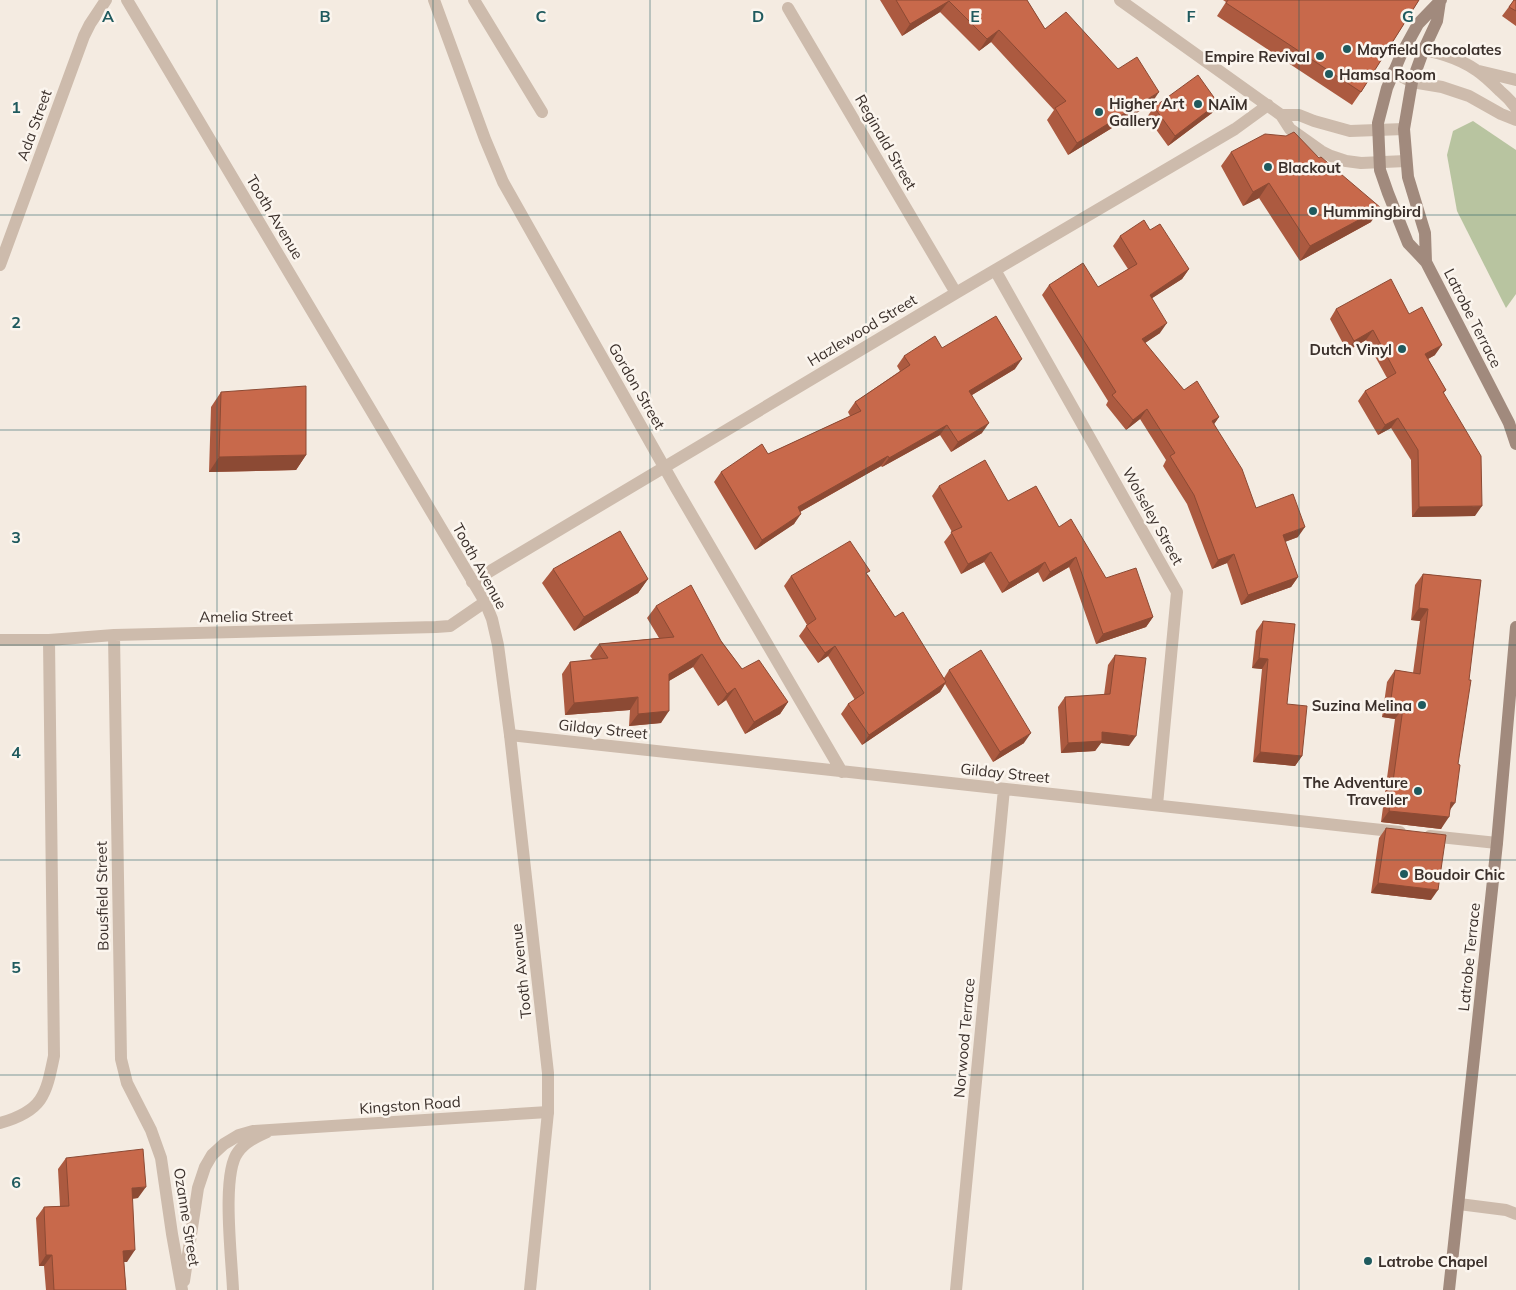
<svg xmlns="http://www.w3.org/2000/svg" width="1516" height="1290" viewBox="0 0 1516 1290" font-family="Mulish,sans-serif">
<rect width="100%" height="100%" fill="#f4ebe1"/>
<path fill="#b8c4a0" d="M 1473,121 L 1516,150 L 1516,294 L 1506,308 L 1457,211 L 1447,155 L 1453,131 Z"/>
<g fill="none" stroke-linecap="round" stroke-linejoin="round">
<path stroke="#cdbbac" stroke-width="12" d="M 474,0 L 542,112"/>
<path stroke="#cdbbac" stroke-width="12" d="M 434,0 L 485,139 L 503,182 L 676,488 L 842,772
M 1120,0 L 1281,115 L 1290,129 L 1321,151 L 1331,156 L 1346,161 L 1361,163 L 1406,161
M 788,8 L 956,293
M 1406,47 C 1430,50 1456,56 1476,70 C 1485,76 1492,83 1500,91 C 1506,96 1511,101 1516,108
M 1479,71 L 1516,80
M 1393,72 L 1412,82 L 1442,87 L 1469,96 L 1501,114 L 1516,120
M 1281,115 L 1299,115 L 1314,121 L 1350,131 L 1404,129
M 0,265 L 84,36 L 90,24 L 106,0
M 995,270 L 1177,592 L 1157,805
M 472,582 L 956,293 L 1235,129 L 1268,105
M 114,635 L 121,1059 L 127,1083 L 151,1130 L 161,1158 L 172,1234 L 182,1290
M 0,640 L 49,640 L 114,635 L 436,627 L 450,626 L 485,602
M 510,735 L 1400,832
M 1430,836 L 1497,843
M 0,1123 C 43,1111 46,1095 54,1056 L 49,640
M 1459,1204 L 1506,1210 L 1516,1214
M 184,1281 L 198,1188 L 205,1167 L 212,1155 L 224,1144 L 239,1135 L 253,1131 L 548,1112
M 233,1290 C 232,1260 221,1174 238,1152 C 245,1142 256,1137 267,1132
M 956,1290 L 1004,789"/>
<path stroke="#cdbbac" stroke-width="12" d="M 127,0 L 485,602 L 492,619 L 498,645 L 510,735 L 548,1073 L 548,1112 L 530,1290"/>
<path stroke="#a18a7d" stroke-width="12" d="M 1441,0 L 1418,24 L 1401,55 L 1387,88 L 1378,123 L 1380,170 L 1388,193 L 1408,243 L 1426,262 L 1509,423 L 1516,444
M 1426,262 L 1425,233 L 1408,177 L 1404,129 L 1412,82 L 1424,49 L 1437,21 L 1440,1
M 1449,1290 L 1497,843 L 1516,627"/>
</g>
<path fill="#ac5a40" d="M 880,0 L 1027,0 L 1045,29 L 1118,69 L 1151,104 L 1068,155 L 1047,120 L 1054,110 L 991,42 L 979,51 L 940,12 L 902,36 Z
M 1223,0 L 1419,0 L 1361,92 L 1352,105 L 1217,16 L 1226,2 Z
M 1514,0 L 1516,0 L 1516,26 L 1502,16 Z
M 1154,107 L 1212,113 L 1168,146 L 1147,117 Z
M 1231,152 L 1371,222 L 1300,261 L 1259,198 L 1243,206 L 1221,166 Z
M 1150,230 L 1189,269 L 1182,279 L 1152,298 L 1160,333 L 1145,343 L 1184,390 L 1219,417 L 1214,424 L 1256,508 L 1298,537 L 1285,542 L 1298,577 L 1291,587 L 1241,605 L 1227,563 L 1212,569 L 1187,504 L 1163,466 L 1166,460 L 1140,419 L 1126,430 L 1106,405 L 1108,401 L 1042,295 L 1049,285 L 1098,287 L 1128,269 L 1113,246 L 1120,236 Z
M 1336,309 L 1409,314 L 1435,355 L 1428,359 L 1446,390 L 1443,394 L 1475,516 L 1412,517 L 1411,460 L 1391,428 L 1378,435 L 1358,401 L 1365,391 L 1387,378 L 1366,340 L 1347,351 L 1330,319 Z
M 942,348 L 1015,369 L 972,395 L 982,433 L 951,452 L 940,435 L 882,467 L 881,466 L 800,512 L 794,524 L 755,550 L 714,482 L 721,472 L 768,454 L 850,416 L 848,412 L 855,402 L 900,371 L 897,366 L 904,356 Z
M 221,392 L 306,455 L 296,470 L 209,472 L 211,407 Z
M 939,486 L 1008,501 L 1059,527 L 1106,578 L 1153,617 L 1146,627 L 1096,644 L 1069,567 L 1043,582 L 1038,572 L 1002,593 L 984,562 L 961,574 L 944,542 L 952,532 L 932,496 Z
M 553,569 L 648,579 L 638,593 L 574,631 L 542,583 Z
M 1423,574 L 1481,580 L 1450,810 L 1441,829 L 1381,822 L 1395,719 L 1382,717 L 1387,682 L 1395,670 L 1413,673 L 1420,621 L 1411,620 L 1415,585 Z
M 868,575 L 895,617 L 944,678 L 949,670 L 1024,743 L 993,762 L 945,684 L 940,692 L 862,745 L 841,714 L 848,704 L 855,700 L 828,656 L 818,663 L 799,636 L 807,625 L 784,586 L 791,576 Z
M 656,606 L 721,641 L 742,669 L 788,702 L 780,714 L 745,734 L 726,700 L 718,706 L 693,667 L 669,681 L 661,723 L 629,726 L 630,710 L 565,715 L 562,674 L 570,662 L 593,660 L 590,656 L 599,644 L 659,638 L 647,618 Z
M 1263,621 L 1302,756 L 1295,766 L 1253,762 L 1262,669 L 1252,668 L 1256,631 Z
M 1115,655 L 1129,746 L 1101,743 L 1095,751 L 1061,753 L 1058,707 L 1065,697 L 1104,695 L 1108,665 Z
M 1386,828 L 1431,900 L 1371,893 L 1379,838 Z
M 66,1158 L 138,1198 L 132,1199 L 127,1262 L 124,1262 L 126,1290 L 46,1290 L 44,1266 L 39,1266 L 36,1218 L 44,1207 L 60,1206 L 58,1169 Z"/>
<path fill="#8c4a34" d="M 949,1 L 940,12 L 902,36 L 910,24 Z
M 999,30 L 991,42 L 979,51 L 987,39 Z
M 1159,92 L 1151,104 L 1068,155 L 1077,143 Z
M 1218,103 L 1212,113 L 1168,146 L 1175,136 Z
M 1269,183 L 1259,198 L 1243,206 L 1253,192 Z
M 1381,208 L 1371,222 L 1300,261 L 1310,246 Z
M 1189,269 L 1182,279 L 1143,304 L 1150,295 Z
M 1167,323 L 1160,333 L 1136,349 L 1142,339 Z
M 1373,330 L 1366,340 L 1347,351 L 1354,341 Z
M 1442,345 L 1435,355 L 1419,364 L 1425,354 Z
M 1022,359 L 1015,369 L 962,401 L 969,391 Z
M 1147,409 L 1140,419 L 1126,430 L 1133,420 Z
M 1219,417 L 1212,427 L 1212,421 Z
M 1398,418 L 1391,428 L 1378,435 L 1385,425 Z
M 989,423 L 982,433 L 951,452 L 958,442 Z
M 947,425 L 940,435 L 882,467 L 889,458 Z
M 306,455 L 296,470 L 209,472 L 219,457 Z
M 888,456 L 881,466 L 791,517 L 798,507 Z
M 1482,506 L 1475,516 L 1412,517 L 1419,507 Z
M 801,514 L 794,524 L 755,550 L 762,540 Z
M 1305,527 L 1298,537 L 1276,545 L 1283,535 Z
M 991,552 L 984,562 L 961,574 L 968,564 Z
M 1234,554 L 1227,563 L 1212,569 L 1218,560 Z
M 1076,557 L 1069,567 L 1043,582 L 1050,572 Z
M 1045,562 L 1038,572 L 1002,593 L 1009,583 Z
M 1298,577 L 1291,587 L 1241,605 L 1248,595 Z
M 648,579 L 638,593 L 574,631 L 584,617 Z
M 1419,608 L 1428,609 L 1420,621 L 1411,620 Z
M 1153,617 L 1146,627 L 1096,644 L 1103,634 Z
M 835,646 L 828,656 L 818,663 L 825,653 Z
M 702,654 L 693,667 L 660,686 L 669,674 Z
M 1259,658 L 1268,659 L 1262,669 L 1252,668 Z
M 946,682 L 940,692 L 862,745 L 869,735 Z
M 735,688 L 726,700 L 718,706 L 727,694 Z
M 638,697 L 630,710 L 565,715 L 574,703 Z
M 788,702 L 780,714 L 745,734 L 754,722 Z
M 1390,706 L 1403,708 L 1395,719 L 1382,717 Z
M 669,711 L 661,723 L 629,726 L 638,714 Z
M 1102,732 L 1136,736 L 1129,746 L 1101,743 L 1095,751 L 1061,753 L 1068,743 Z
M 1031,733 L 1024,743 L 993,762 L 1000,752 Z
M 1260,752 L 1302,756 L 1295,766 L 1253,762 Z
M 1451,802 L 1455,803 L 1447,814 Z
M 1389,811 L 1449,817 L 1441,829 L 1381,822 Z
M 1378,883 L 1438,890 L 1431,900 L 1371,893 Z
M 146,1187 L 138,1198 L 124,1199 L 132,1188 Z
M 135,1250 L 127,1262 L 116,1262 L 123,1251 Z
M 46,1255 L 52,1255 L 44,1266 L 39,1266 Z"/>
<path fill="#c8694b" stroke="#8c4a34" d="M 896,0 L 1027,0 L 1045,29 L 1066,12 L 1118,69 L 1137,57 L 1159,92 L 1077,143 L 1055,108 L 1066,101 L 999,30 L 987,39 L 949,1 L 910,24 Z
M 1228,0 L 1419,0 L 1361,92 L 1226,3 Z
M 1514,0 L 1516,0 L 1516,11 L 1509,7 Z
M 1198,75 L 1218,103 L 1175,136 L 1154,107 Z
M 1294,132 L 1319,158 L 1321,157 L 1381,208 L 1310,246 L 1269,183 L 1253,192 L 1231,152 L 1265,134 L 1286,136 Z
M 1144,220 L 1150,230 L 1160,224 L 1189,269 L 1150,295 L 1167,323 L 1142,339 L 1184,390 L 1197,381 L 1219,417 L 1212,421 L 1242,469 L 1256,508 L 1293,494 L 1305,527 L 1283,535 L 1298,577 L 1248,595 L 1234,554 L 1218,560 L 1194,495 L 1170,456 L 1175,453 L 1147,409 L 1133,420 L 1112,395 L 1116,392 L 1049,285 L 1083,263 L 1098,287 L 1137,264 L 1120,236 Z
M 1391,279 L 1409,314 L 1422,307 L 1442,345 L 1425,354 L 1446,390 L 1443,392 L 1481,456 L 1482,506 L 1419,507 L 1418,450 L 1398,418 L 1385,425 L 1365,391 L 1396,373 L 1373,330 L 1354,341 L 1336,309 Z
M 996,316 L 1022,359 L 969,391 L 989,423 L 958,442 L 947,425 L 889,458 L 888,456 L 798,507 L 801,514 L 762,540 L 721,472 L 762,444 L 768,454 L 861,411 L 855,402 L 910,365 L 904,356 L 935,336 L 942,348 Z
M 306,386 L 306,455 L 219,457 L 221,392 Z
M 985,460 L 1008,501 L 1036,486 L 1059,527 L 1071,519 L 1106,578 L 1136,568 L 1153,617 L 1103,634 L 1076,557 L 1050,572 L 1045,562 L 1009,583 L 991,552 L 968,564 L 951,532 L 962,527 L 939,486 Z
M 620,531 L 648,579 L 584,617 L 553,569 Z
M 850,541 L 870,571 L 866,573 L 895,617 L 903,612 L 946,682 L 869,735 L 848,704 L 864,693 L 835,646 L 825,653 L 806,626 L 816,619 L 791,576 Z
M 1423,574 L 1481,580 L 1469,680 L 1471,680 L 1458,764 L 1460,765 L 1455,803 L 1451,802 L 1449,817 L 1389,811 L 1403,708 L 1390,706 L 1395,670 L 1420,674 L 1428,609 L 1419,608 Z
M 691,585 L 721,641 L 742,669 L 759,660 L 788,702 L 754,722 L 735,688 L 727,694 L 702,654 L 669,674 L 669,711 L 638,714 L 638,697 L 574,703 L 570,662 L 608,658 L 599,644 L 674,637 L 656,606 Z
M 1263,621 L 1295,624 L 1287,704 L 1307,706 L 1302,756 L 1260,752 L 1268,659 L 1259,658 Z
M 981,650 L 1031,733 L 1000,752 L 949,670 Z
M 1115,655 L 1146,658 L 1136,736 L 1102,732 L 1102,741 L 1068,743 L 1065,697 L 1110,694 Z
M 1386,828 L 1446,835 L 1438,890 L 1378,883 Z
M 143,1149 L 146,1187 L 132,1188 L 135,1250 L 123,1251 L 126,1290 L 54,1290 L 52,1255 L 46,1255 L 44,1207 L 69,1206 L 66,1158 Z"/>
<path fill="none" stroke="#1f5a5e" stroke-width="1" stroke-opacity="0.55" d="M 217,0 L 217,1290M 433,0 L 433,1290M 650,0 L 650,1290M 866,0 L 866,1290M 1083,0 L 1083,1290M 1299,0 L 1299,1290M 0,215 L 1516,215M 0,430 L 1516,430M 0,645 L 1516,645M 0,860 L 1516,860M 0,1075 L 1516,1075"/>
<g fill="#1f5a5e" stroke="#fbf5ee" stroke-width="2">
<circle cx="1347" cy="49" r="5"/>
<circle cx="1320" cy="56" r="5"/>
<circle cx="1329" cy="74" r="5"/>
<circle cx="1198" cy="104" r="5"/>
<circle cx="1099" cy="112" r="5"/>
<circle cx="1268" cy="167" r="5"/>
<circle cx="1313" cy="211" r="5"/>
<circle cx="1402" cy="349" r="5"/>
<circle cx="1422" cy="705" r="5"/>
<circle cx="1418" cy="791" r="5"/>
<circle cx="1404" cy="874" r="5"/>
<circle cx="1368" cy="1261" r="5"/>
</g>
<g text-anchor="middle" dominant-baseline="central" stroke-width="5" stroke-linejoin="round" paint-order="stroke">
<g font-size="15" font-weight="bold" fill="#3b302b" stroke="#fbf5ee" text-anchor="start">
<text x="1357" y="49">Mayfield Chocolates</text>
<text x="1310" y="56" text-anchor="end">Empire Revival</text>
<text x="1339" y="74">Hamsa Room</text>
<text x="1109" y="103">Higher Art<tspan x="1109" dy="17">Gallery</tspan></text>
<text x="1208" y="104">NAÏM</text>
<text x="1278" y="167">Blackout</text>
<text x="1323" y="211">Hummingbird</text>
<text x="1392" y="349" text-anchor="end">Dutch Vinyl</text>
<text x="1412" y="705" text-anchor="end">Suzina Melina</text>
<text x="1408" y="782" text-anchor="end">The Adventure<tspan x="1408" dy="17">Traveller</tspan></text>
<text x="1414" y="874">Boudoir Chic</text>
<text x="1378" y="1261">Latrobe Chapel</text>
</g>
<g font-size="15" fill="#3b302b" stroke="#fbf5ee">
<text transform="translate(34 125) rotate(-70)">Ada Street</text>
<text transform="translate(886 142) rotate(60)">Reginald Street</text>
<text transform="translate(275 217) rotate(59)">Tooth Avenue</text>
<text transform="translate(1473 318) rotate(63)">Latrobe Terrace</text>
<text transform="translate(862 330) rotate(-31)">Hazlewood Street</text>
<text transform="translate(637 386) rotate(60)">Gordon Street</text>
<text transform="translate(1153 516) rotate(61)">Wolseley Street</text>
<text transform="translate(480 566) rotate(61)">Tooth Avenue</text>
<text transform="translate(246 616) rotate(-1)">Amelia Street</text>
<text transform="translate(603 729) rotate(6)">Gilday Street</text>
<text transform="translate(1005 773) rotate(6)">Gilday Street</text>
<text transform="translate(102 896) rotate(-91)">Bousfield Street</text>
<text transform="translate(1469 957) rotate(-84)">Latrobe Terrace</text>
<text transform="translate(521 971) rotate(-96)">Tooth Avenue</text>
<text transform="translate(964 1038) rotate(-85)">Norwood Terrace</text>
<text transform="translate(410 1105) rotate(-4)">Kingston Road</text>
<text transform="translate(187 1217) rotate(81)">Ozanne Street</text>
</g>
</g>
<g font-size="16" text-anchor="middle" font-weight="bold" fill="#1f5a5e" stroke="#fbf5ee" stroke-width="5" stroke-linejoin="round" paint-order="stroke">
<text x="108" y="22">A</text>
<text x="325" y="22">B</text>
<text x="541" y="22">C</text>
<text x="758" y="22">D</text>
<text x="975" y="22">E</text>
<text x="1191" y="22">F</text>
<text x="1408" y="22">G</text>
<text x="16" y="113">1</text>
<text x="16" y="328">2</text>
<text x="16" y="543">3</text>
<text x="16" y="758">4</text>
<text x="16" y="973">5</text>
<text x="16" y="1188">6</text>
</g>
</svg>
